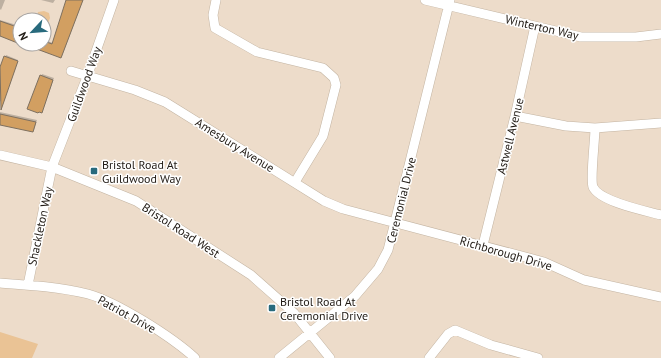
<svg xmlns="http://www.w3.org/2000/svg" width="661" height="358" viewBox="0 0 661 358" font-family="'PT Sans',sans-serif">
<rect width="100%" height="100%" fill="#eddcca"/>
<path fill="#eac395" d="M 44,11 L 49,13 L 50,18 L 48,23 L 44,25 L 44,20 L 36,20 L 38,12 Z
M 0,332 L 38,344 L 32,358 L 0,358 Z"/>
<path fill="#0003" d="M 0,0 L 5,0 L 1,10 L 0,9 Z
M 41,0 L 55,0 L 53,3 Z
M 67,0 L 83,0 L 62,56 L 61,57 L 23,44 L 44,44 L 44,34 L 47,35 L 45,40 L 53,43 Z
M 0,20 L 20,26 L 20,43 L 0,36 Z
M 6,55 L 18,60 L 3,102 L 0,101 L 0,70 Z
M 42,74 L 54,78 L 42,112 L 29,109 Z
M 0,112 L 37,120 L 34,130 L 33,131 L 0,124 Z"/>
<path fill="#d29f61" stroke="#7e705f" d="M 66,0 L 83,0 L 61,58 L 26,45 L 44,44 L 44,41 L 52,44 Z
M 0,21 L 20,28 L 20,44 L 0,36 Z
M 4,56 L 18,61 L 1,110 L 0,67 Z
M 40,75 L 53,80 L 42,113 L 39,112 L 38,113 L 27,109 Z
M 0,114 L 36,122 L 33,132 L 0,125 Z"/>
<g fill="none" stroke-linecap="round" stroke-linejoin="round">
<g stroke="#c3b4a2" stroke-width="10">
<path id="minor" d="M 216,0 L 213,15 L 215,28 L 257,52 L 323,68 L 334,78 L 336,85 L 323,136 L 295,182
M 425,0 L 581,37 L 636,37 L 661,34
M 71,71 L 135,90 L 165,102 L 324,201 L 343,209 L 544,262 L 584,280 L 661,297
M 515,116 L 566,126 L 595,128 L 661,123
M 595,128 C 595,140 590,179 593,187 C 600,202 646,211 661,215
M 0,155 L 52,167 L 136,201 L 251,275 L 294,313 L 330,358
M 483,245 L 515,116 L 535,26
M 0,283 C 29,285 60,287 88,294 C 117,302 172,337 195,358
M 28,285 L 52,167 L 87,77 L 114,0
M 279,358 L 355,296 L 378,269 L 388,250 L 450,0
M 429,358 L 448,334 L 455,330 L 491,345 L 538,358"/>
</g>
<use href="#minor" stroke="#fff" stroke-width="9"/>
</g>
<g fill="#286a7d" stroke="#fff" stroke-width="1.5">
<rect x="90" y="167" width="8" height="8" rx="2"/>
<rect x="268" y="304" width="8" height="8" rx="2"/>
</g>
<g text-anchor="middle" dominant-baseline="central" stroke-width="3" stroke-linejoin="round" paint-order="stroke">
<g font-size="12" fill="#201a14" stroke="#fff">
<text transform="translate(542 27) rotate(13)">Winterton Way</text>
<text transform="translate(84 84) rotate(-70)">Guildwood Way</text>
<text transform="translate(510 136) rotate(-76)">Astwell Avenue</text>
<text transform="translate(235 145) rotate(32)">Amesbury Avenue</text>
<text transform="translate(401 200) rotate(-76)">Ceremonial Drive</text>
<text transform="translate(40 226) rotate(-78)">Shackleton Way</text>
<text transform="translate(181 230) rotate(33)">Bristol Road West</text>
<text transform="translate(506 253) rotate(16)">Richborough Drive</text>
<text transform="translate(127 314) rotate(29)">Patriot Drive</text>
</g>
<g font-size="12" fill="#201a14" stroke="#fff" text-anchor="start">
<text x="102" y="164">Bristol Road At<tspan x="102" dy="14">Guildwood Way</tspan></text>
<text x="280" y="301">Bristol Road At<tspan x="280" dy="14">Ceremonial Drive</tspan></text>
</g>
</g>
<g transform="translate(32 32) rotate(244)"><circle r="19" fill="#ffffff" stroke="#a6a3a1"/>
<path d="M0-3L7 15L0 10L-7 15Z" fill="#286a7d"/>
<text y="-6" font-size="11" font-weight="bold" text-anchor="middle" fill="#201a14">N</text>
</g>
</svg>
